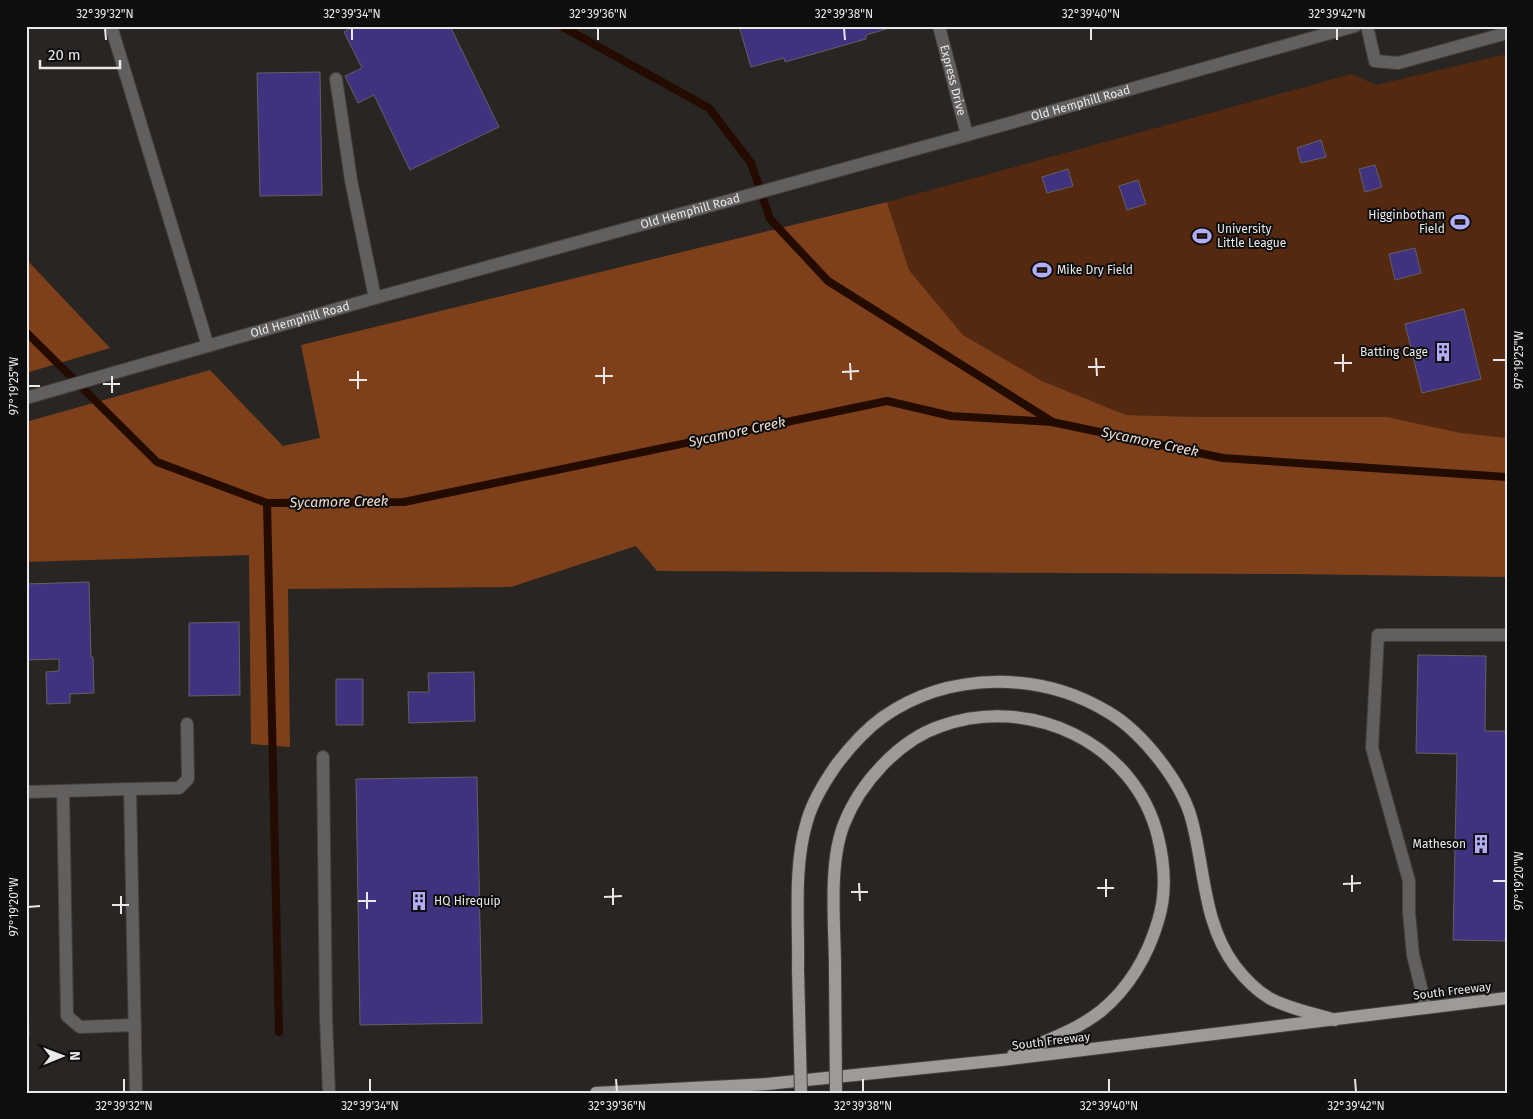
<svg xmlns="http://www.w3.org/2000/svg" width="1533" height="1119" viewBox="0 0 1533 1119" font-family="'Fira Sans',sans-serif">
<rect width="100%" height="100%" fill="#282523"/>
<path fill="#55290f" d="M 1507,54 L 1507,438 L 1461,433 L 1387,417 L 1198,417 L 1126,415 L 1042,381 L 963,335 L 909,270 L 887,202 L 1352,74 L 1376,85 Z"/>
<path fill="#7e401a" d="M 887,202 L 909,270 L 963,335 L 1042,381 L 1126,415 L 1198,417 L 1387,417 L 1461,433 L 1507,438 L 1507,577 L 1291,574 L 657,571 L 636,546 L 511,587 L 288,589 L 290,747 L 251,744 L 249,555 L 26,562 L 26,422 L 210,370 L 283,446 L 320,438 L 301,345 Z
M 26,259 L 110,348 L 26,373 Z"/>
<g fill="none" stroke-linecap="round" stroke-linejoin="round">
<path stroke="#240b00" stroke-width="8" d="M 561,26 L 709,108 L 751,163 L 770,219 L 828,281 L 1051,421
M 26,332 L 157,462 L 267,503 L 404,502 L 887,401 L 951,416 L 1052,422 L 1223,458 L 1507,477
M 267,503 L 279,1032"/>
</g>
<path fill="#40327e" stroke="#616164" d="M 355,26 L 450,26 L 499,127 L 410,170 L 374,95 L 358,103 L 345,76 L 362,68 L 344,32 Z
M 739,26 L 896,26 L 866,35 L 866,39 L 785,62 L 784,58 L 751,67 Z
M 320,72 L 322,195 L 260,196 L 257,73 Z
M 1321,140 L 1326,157 L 1301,163 L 1297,148 Z
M 1375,165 L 1382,187 L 1365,192 L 1359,169 Z
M 1068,169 L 1073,186 L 1047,193 L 1042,177 Z
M 1138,180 L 1146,204 L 1127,210 L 1119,186 Z
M 1415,248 L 1421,273 L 1395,280 L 1389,254 Z
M 1464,309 L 1481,379 L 1422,393 L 1405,324 Z
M 89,582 L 91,657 L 93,657 L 94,693 L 70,694 L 70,703 L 47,704 L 46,672 L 59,671 L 59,659 L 26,660 L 26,584 Z
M 239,622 L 240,695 L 189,696 L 189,623 Z
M 1418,655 L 1486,656 L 1485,731 L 1507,731 L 1507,941 L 1453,940 L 1457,754 L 1416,753 Z
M 474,672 L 475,721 L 409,723 L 408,692 L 429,692 L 428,673 Z
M 336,679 L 363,679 L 363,725 L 336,725 Z
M 477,777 L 482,1023 L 360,1025 L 356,779 Z
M 26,925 L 29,1036 L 26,1036 Z"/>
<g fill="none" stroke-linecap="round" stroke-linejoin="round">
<g stroke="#43403e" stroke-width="14">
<g id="minor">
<path d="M 111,26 L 208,346"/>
<path id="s1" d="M 939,26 L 967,135"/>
<path d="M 1367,26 L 1375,61 L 1398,63 L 1507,33"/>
<path d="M 336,79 L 351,180 L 375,298"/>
<path id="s2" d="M 26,398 L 375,298 L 967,135 L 1355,26"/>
<path d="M 323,757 L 326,1018 L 329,1093"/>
<path d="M 130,789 L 179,788 L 188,779 L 187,724"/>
<path d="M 63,791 L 67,1016 L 80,1027 L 135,1025"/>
<path d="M 26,792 L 130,789 L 136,1093"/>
<path d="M 1426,1008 L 1413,955 L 1409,913 L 1409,881 L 1372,748 L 1378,635 L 1507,635"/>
</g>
</g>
<g stroke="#43403e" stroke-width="14">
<path id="major" d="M 798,969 C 799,922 793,867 807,821 C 813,800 825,781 837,764 C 850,747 865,730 883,717 C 949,671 1040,671 1108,712 C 1142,732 1182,782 1192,821 C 1205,870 1203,923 1235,966 C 1245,979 1256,990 1269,998 C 1289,1009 1313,1013 1335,1020
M 835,969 C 835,926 828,864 844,824 C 860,783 899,740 941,726 C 1030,694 1135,743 1158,837 C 1165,866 1167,893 1158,921 C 1148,955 1129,988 1101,1011 C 1076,1031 1042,1042 1013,1055
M 596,1093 L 767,1084 L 1002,1060 L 1507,998"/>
</g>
<use href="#minor" stroke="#61605f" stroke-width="12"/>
<use href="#major" stroke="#9d9a98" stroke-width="12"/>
<g stroke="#43403e" stroke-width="14" stroke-linecap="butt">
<path id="major-bridge" d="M 798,969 L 801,1093
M 835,969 L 836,1093"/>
</g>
<use href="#major-bridge" stroke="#9d9a98" stroke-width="12"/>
</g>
<path fill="none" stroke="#e9e7e7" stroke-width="2" d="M 105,28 L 106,40M 352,28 L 352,40M 598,28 L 598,40M 844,28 L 845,40M 1091,28 L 1091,40M 1337,28 L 1337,40M 1343,354 L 1343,372M 1096,358 L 1097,376M 1493,360 L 1506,360M 850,363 L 851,380M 1334,363 L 1352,363M 604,367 L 604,384M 1088,367 L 1105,367M 358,371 L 358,389M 842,372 L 859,371M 112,376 L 112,393M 595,376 L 613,376M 349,380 L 367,380M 103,384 L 120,384M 28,386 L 40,386M 1352,875 L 1352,892M 1106,879 L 1106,897M 1493,881 L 1506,881M 859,883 L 860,901M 1343,884 L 1361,883M 613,888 L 613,905M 1097,888 L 1114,888M 367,892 L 367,909M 851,892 L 868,892M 121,896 L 121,914M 604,897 L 622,896M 358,901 L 376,901M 112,905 L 129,905M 28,907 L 40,906M 124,1079 L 124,1092M 370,1079 L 370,1092M 616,1079 L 617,1092M 863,1079 L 863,1092M 1109,1079 L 1109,1092M 1355,1079 L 1356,1092"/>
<defs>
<g id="stadium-bare" transform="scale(1.5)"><path d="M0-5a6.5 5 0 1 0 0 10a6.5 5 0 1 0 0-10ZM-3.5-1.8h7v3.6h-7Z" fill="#b3adf9" stroke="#0f0e0e" stroke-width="2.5" paint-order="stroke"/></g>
<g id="building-bare" transform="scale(1.5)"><path d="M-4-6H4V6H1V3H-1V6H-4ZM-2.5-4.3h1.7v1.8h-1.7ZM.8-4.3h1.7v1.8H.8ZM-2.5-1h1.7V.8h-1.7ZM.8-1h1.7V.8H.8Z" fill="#b3adf9" stroke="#0f0e0e" stroke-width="2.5" paint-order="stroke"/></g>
</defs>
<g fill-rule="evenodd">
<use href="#stadium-bare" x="1460" y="222"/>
<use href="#stadium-bare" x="1202" y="236"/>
<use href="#stadium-bare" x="1042" y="270"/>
<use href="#building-bare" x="1443" y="352"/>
<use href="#building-bare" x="1481" y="844"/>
<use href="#building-bare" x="419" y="901"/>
</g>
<g text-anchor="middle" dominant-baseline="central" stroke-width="4" stroke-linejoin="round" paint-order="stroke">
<g font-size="12" fill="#e9e7e7" stroke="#0f0e0e">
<text stroke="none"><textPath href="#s1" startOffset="56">Express Drive</textPath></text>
<text stroke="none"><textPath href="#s2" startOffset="1095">Old Hemphill Road</textPath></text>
<text stroke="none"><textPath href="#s2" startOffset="690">Old Hemphill Road</textPath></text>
<text stroke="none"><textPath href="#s2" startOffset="285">Old Hemphill Road</textPath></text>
<text transform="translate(1452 991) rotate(-7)">South Freeway</text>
<text transform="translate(1051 1041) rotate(-7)">South Freeway</text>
</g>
<g font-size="12" fill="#e9e7e7" stroke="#0f0e0e" text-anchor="end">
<text x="1445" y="215">Higginbotham<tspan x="1445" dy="14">Field</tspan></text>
<text x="1217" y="229" text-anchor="start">University<tspan x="1217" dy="14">Little League</tspan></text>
<text x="1057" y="270" text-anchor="start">Mike Dry Field</text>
<text x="1428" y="352">Batting Cage</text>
<text x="1466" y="844">Matheson</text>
<text x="434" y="901" text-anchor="start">HQ Hirequip</text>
</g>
<g font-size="14" font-style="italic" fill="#f0d9cd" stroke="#0f0e0e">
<text transform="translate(737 432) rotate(-12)">Sycamore Creek</text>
<text transform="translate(1150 442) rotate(12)">Sycamore Creek</text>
<text transform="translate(339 502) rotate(-1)">Sycamore Creek</text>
</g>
</g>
<rect width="1533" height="1119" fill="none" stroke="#0f0e0e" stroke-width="55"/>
<g transform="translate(62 1056) rotate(89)" stroke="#0f0e0e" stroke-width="4" paint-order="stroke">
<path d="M0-4L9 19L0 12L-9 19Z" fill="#e9e7e7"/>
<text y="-8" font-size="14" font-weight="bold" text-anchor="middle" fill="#e9e7e7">N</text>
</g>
<path d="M40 60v8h80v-8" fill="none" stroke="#e9e7e7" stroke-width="2.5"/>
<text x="48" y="60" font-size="15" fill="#e9e7e7" stroke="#0f0e0e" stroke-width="4" paint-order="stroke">20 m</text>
<rect x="28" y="28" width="1478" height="1064" fill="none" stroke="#e9e7e7" stroke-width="2"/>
<g font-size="12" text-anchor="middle" fill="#e9e7e7">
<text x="105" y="18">32°39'32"N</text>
<text x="352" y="18">32°39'34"N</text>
<text x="598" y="18">32°39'36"N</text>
<text x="844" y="18">32°39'38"N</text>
<text x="1091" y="18">32°39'40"N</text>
<text x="1337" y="18">32°39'42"N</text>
<text transform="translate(1519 360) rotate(-90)" y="4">97°19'25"W</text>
<text transform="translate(14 386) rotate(-90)" y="4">97°19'25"W</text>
<text transform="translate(1519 881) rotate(-90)" y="4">97°19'20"W</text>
<text transform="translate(14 907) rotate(-90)" y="4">97°19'20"W</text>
<text x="124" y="1110">32°39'32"N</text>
<text x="370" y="1110">32°39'34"N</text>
<text x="617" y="1110">32°39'36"N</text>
<text x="863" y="1110">32°39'38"N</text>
<text x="1109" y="1110">32°39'40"N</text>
<text x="1356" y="1110">32°39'42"N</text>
</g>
</svg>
